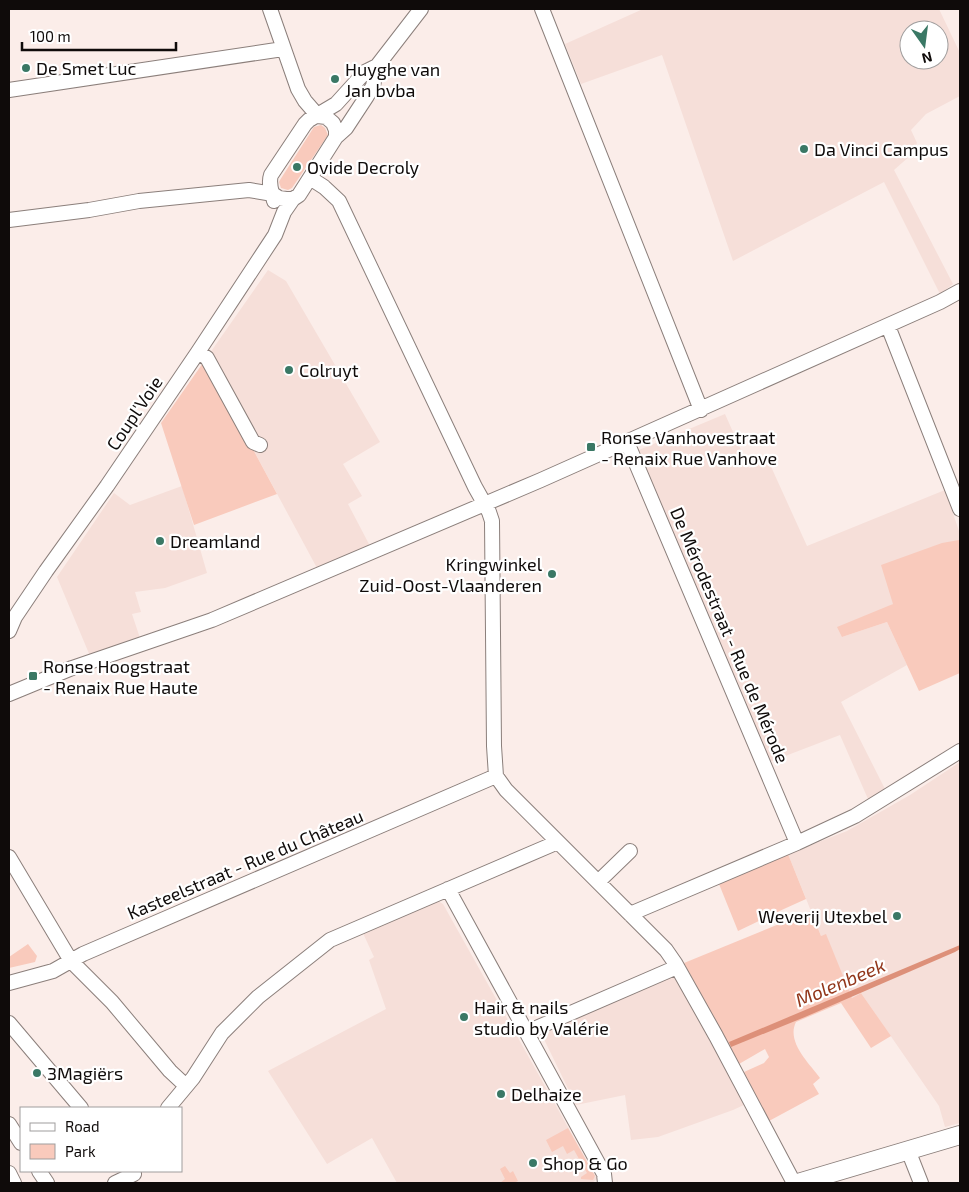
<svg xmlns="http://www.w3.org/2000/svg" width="969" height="1192" viewBox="0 0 969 1192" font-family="'Exo 2',sans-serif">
<rect width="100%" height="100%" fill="#fbede9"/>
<path fill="#f6dfd9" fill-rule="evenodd" d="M 643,9 L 939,9 L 960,53 L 960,96 L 926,114 L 911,130 L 917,143 L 911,155 L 894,170 L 953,284 L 940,294 L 884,182 L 733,261 L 662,55 L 581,84 L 565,44 ZM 909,30 L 939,30 L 939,60 L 909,60 Z
M 268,270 L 286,281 L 380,442 L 343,464 L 362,496 L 348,504 L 370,546 L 317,568 L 205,360 Z
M 725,414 L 749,468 L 768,460 L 807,546 L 945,490 L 960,534 L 960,542 L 959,540 L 893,604 L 842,637 L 887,622 L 907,665 L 841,702 L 885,789 L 868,799 L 840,735 L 767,763 L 634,452 Z
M 182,486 L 207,573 L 165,588 L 135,592 L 141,612 L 132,614 L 140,638 L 90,656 L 57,577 L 114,493 L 130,505 Z
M 960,762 L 960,1123 L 945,1127 L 939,1106 L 861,993 L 852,998 L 825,935 L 821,936 L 788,854 L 847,831 L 910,795 Z
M 438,901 L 443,904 L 597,1179 L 592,1183 L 397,1183 L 372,1138 L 327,1164 L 268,1071 L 386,1009 L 369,960 L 374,957 L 362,931 Z
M 672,974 L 678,976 L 746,1104 L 733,1110 L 658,1137 L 631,1140 L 625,1095 L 576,1105 L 540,1031 Z"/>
<path fill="#f9cabc" d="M 321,125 L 325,128 L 328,135 L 292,188 L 288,190 L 281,188 L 279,182 L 280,180 L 314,127 Z
M 205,360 L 277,494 L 194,525 L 161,423 Z
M 959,540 L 960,542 L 960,673 L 919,691 L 887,622 L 842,637 L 837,627 L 893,604 L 881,565 L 942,543 Z
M 788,854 L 806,899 C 783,909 761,920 738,931 L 719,884 Z
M 811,911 L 821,936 L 826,934 L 852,998 L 861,993 L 891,1036 L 871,1048 L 841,1003 L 796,1022 C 786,1042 809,1063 820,1078 L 813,1084 L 819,1094 L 769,1121 L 744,1072 L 764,1063 L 769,1057 L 765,1049 L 739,1064 L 684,963 Z
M 28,944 L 37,956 L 35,962 L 9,968 L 9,957 Z
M 568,1128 L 595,1176 L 593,1180 L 581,1179 L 581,1177 L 587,1173 L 574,1150 L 567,1154 L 563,1146 L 552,1152 L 546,1140 Z
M 505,1166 L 510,1173 L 513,1171 L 518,1181 L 514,1183 L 500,1183 L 505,1179 L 500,1169 Z"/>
<path fill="#dd9079" d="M 960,945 L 960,949 L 955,952 L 805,1017 L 731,1047 L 729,1042 Z"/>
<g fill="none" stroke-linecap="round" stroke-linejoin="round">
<g stroke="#8b7f7b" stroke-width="16">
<path id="minor" d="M 270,9 L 298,89 L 305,101 L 318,116 L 326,117 L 333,123 L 336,130 L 336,137
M 542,9 L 701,410
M 9,90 L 283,49
M 310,178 L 324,187 L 339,201 L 475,487 L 489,512 L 492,521 L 494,746 L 496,776 L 506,790 L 666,950 L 675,963 L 716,1036 L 794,1183
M 274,201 C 272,192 268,184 271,175 L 305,124 L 309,120 L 336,104 L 365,72 L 377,66 L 421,9
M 9,220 L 89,210 L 139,201 L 249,190 L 273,194 L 279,198 L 286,199 L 293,199 L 299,195 L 336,137 L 346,128 L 367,96 L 373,86 L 377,66
M 888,326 L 960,509
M 198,352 L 207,358 L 253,442 L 260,445
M 627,442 L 797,843
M 9,631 L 15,617 L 46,571 L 107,486 L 198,352 L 275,235 L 284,212 L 293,199
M 9,694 L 72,668 L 212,620 L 541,480 L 940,302 L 960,291
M 9,857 L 71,961 L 112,1002 L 170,1071 L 185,1085
M 598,882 L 630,851
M 448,889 L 604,1174 L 605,1183
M 630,914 L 797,843 L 855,816 L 960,751
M 9,983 L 53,971 L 83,954 L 496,776
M 9,1023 L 81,1108
M 527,1032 L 677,967
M 168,1108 L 193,1078 L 222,1033 L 258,997 L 330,940 L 558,842
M 9,1124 L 21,1143
M 908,1150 L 921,1183
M 39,1171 L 47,1183
M 9,1173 L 14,1183
M 115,1183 L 134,1174"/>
</g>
<g stroke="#8b7f7b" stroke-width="20">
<path id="major" d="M 798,1183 L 960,1135"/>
</g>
<use href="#minor" stroke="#fff" stroke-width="14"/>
<use href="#major" stroke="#fff" stroke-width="18"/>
</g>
<g fill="#3a7865" stroke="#fff" stroke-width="2">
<circle cx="26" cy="68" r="5"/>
<circle cx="335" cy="79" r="5"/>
<circle cx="804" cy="149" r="5"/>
<circle cx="297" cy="167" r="5"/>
<circle cx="289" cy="370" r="5"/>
<rect x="586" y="442" width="10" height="10" rx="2.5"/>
<circle cx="160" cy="541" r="5"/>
<circle cx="552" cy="574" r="5"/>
<rect x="28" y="671" width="10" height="10" rx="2.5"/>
<circle cx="897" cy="916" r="5"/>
<circle cx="464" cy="1017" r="5"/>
<circle cx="37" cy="1073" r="5"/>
<circle cx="501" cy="1094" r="5"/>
<circle cx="533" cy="1163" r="5"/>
</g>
<g text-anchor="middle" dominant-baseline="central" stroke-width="4.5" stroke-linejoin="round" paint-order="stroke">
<g font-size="18" fill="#0f0b0a" stroke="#fff" text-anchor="start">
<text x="36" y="68">De Smet Luc</text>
<text x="345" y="69">Huyghe van<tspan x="345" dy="21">Jan bvba</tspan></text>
<text x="814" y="149">Da Vinci Campus</text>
<text x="307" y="167">Ovide Decroly</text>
<text x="299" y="370">Colruyt</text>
<text x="601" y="437">Ronse Vanhovestraat<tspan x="601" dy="21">- Renaix Rue Vanhove</tspan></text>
<text x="170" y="541">Dreamland</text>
<text x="542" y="564" text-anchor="end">Kringwinkel<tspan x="542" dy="21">Zuid-Oost-Vlaanderen</tspan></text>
<text x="43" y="666">Ronse Hoogstraat<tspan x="43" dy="21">- Renaix Rue Haute</tspan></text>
<text x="887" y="916" text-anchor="end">Weverij Utexbel</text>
<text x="474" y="1007">Hair &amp; nails<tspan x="474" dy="21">studio by Valérie</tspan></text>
<text x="47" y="1073">3Magiërs</text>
<text x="511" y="1094">Delhaize</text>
<text x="543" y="1163">Shop &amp; Go</text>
</g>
<g font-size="18" fill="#0f0b0a" stroke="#fff">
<text transform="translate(134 413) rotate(-56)">Coupl'Voie</text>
<text transform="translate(730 635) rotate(67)">De Mérodestraat - Rue de Mérode</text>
<text transform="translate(245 864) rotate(-23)">Kasteelstraat - Rue du Château</text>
</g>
<g font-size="19" font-style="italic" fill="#92361a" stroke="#fff">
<text transform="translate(840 982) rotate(-23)">Molenbeek</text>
</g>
</g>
<rect width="969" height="1192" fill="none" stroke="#0f0b0a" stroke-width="20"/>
<rect x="20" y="1107" width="162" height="65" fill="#ffffff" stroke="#9f9d9d"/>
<rect x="30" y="1123" width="25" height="8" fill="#ffffff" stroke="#9f9d9d"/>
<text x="65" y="1132" font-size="15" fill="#0f0b0a">Road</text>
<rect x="30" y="1144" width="25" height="15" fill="#f9cabc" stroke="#9f9d9d"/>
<text x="65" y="1157" font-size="15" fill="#0f0b0a">Park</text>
<g transform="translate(924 45) rotate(166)"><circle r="24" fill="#ffffff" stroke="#9f9d9d"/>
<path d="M0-4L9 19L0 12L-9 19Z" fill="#3a7865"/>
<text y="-8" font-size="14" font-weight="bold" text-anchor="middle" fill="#0f0b0a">N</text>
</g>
<path d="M22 42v8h154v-8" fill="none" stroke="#0f0b0a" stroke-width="2.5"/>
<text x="30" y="42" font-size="15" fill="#0f0b0a" stroke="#ffffff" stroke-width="4" paint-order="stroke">100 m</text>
</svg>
